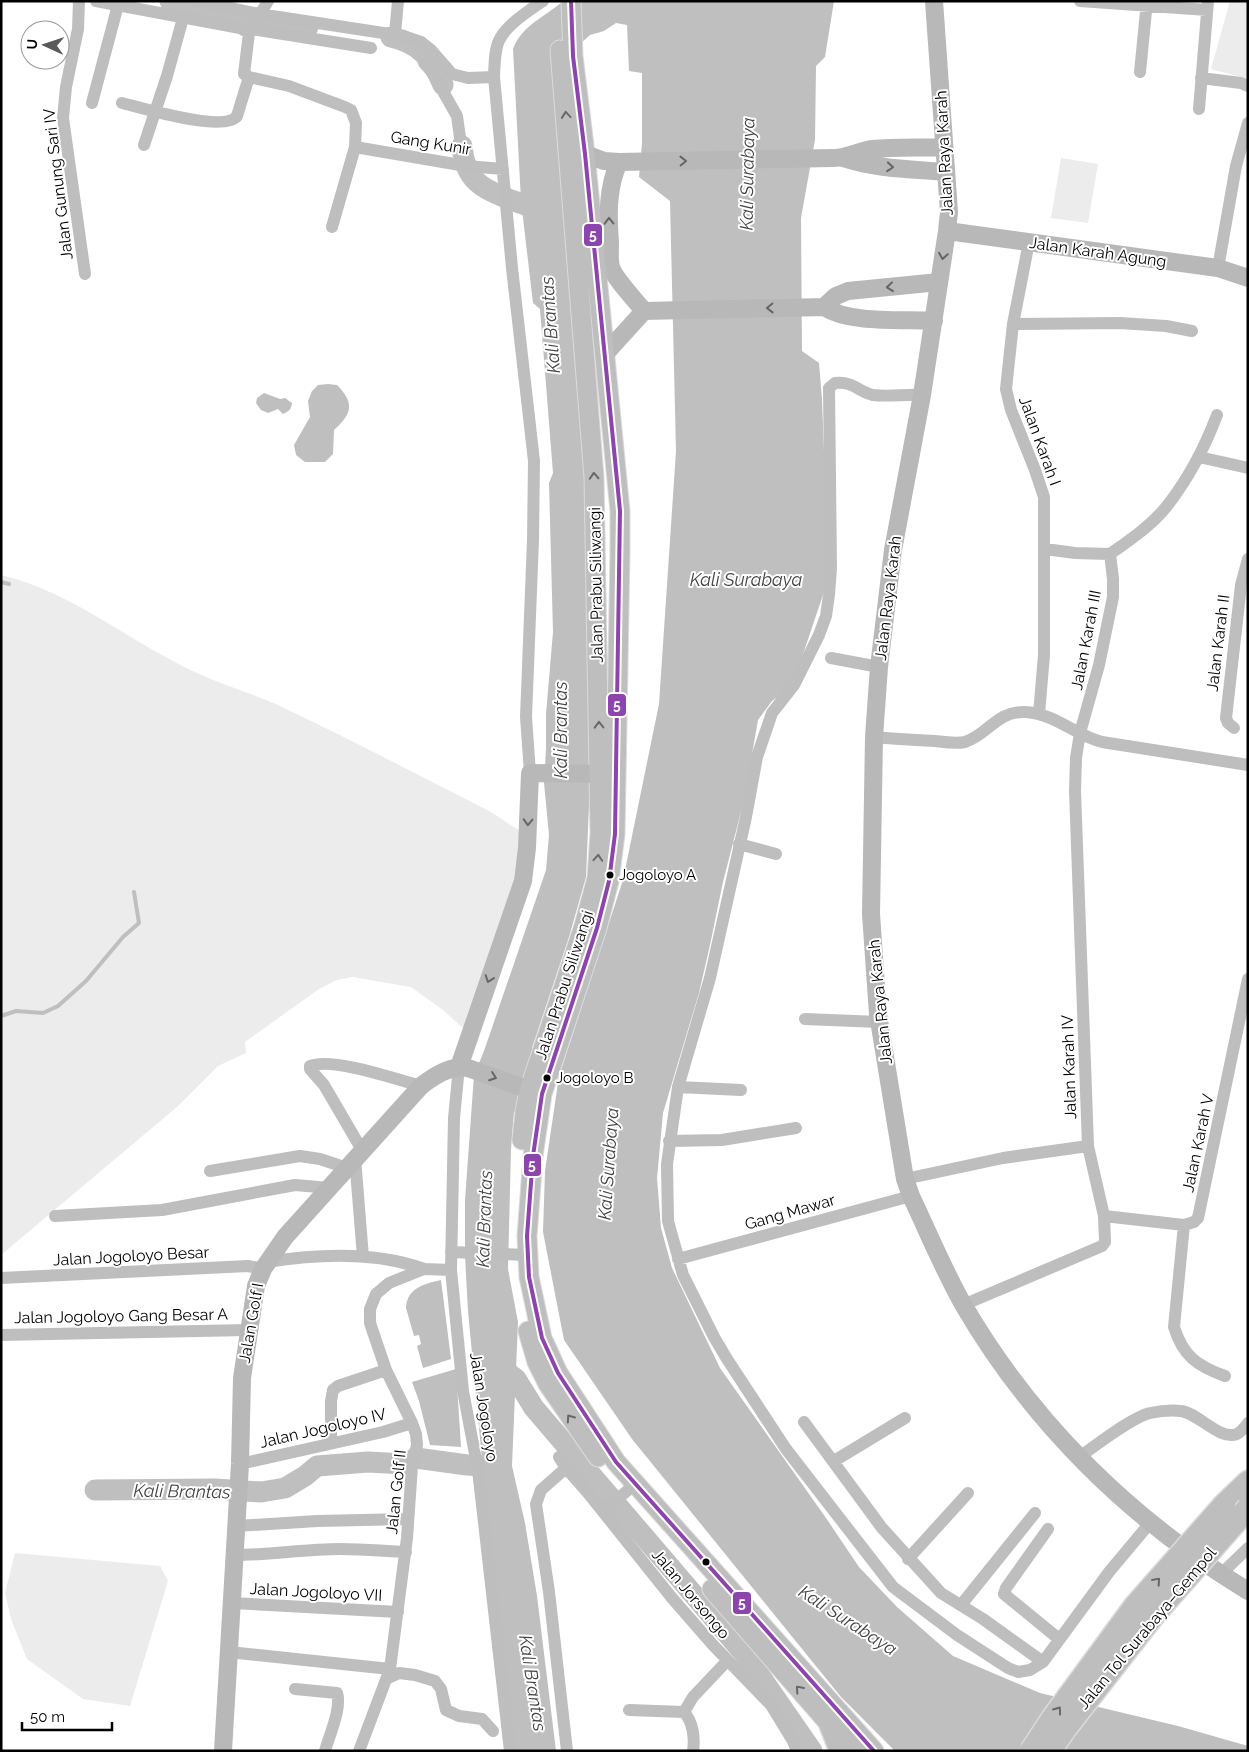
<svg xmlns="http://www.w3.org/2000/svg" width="1249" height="1752" viewBox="0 0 1249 1752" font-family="Raleway,sans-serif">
<rect width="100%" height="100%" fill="#fff"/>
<path fill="#ececec" d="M 1230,1 L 1248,1 L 1248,79 L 1211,69 Z
M 1061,158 L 1098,164 L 1088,223 L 1051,218 Z
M 1,575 C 73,592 131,643 197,673 C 223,685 251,693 278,705 C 350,739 420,776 491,812 L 520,831 L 520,874 L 466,1031 L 443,1010 L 411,987 L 352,977 L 337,980 L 319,989 L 245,1042 L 246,1053 L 218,1066 L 177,1107 L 1,1255 Z
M 15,1553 L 160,1566 L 168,1581 L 130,1706 L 83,1699 L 27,1659 L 11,1619 L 5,1593 Z"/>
<path fill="#bfbfbf" d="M 563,1 L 834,1 L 825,57 L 816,66 L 815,140 L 801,218 L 802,351 L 819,363 L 822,399 L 825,479 L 825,589 L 800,663 L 786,691 L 772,701 L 758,720 L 744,800 L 723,882 L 710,945 L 699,993 L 663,1113 L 657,1178 L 661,1228 L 672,1268 L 720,1368 L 826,1518 L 859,1567 L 897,1607 L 953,1656 L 1040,1693 L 1178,1726 L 1248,1746 L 1248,1751 L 895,1751 L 841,1697 L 632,1439 L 564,1340 L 543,1232 L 545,1171 L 559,1076 L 623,880 L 659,704 L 676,451 L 670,201 L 639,177 L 642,143 L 642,73 L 629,71 L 627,25 L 616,23 L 604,31 L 590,35 L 559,63 L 569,287 L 582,433 L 587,519 L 587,602 L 590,781 L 586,877 L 569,937 L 527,1063 L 516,1087 L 511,1149 L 508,1269 L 518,1322 L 512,1466 L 525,1523 L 537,1596 L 556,1751 L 514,1751 L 491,1555 L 468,1311 L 465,1256 L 465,1200 L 474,1075 L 484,1051 L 546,870 L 549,835 L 544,783 L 546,749 L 546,714 L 553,632 L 549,483 L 553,473 L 540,309 L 533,303 L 521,201 L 513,49 C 522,25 545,17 563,1 Z
M 328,384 L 337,385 C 355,403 352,414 334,430 L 333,454 L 325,462 L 305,462 L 296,455 L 294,445 L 310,417 L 308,401 L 312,391 L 318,385 Z
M 264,393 L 280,399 L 285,398 L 292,403 C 291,410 289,411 283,414 L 278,409 L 268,413 L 261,410 L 256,403 L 257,398 Z
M 441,1280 L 451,1359 L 423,1368 L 417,1346 L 421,1344 L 419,1335 L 414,1336 L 406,1308 C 407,1288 424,1284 441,1280 Z
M 456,1369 L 461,1447 L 430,1445 L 419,1401 L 412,1382 Z"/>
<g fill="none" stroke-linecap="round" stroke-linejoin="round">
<path stroke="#bfbfbf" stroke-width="4" d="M 1,582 L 9,584
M 1,1016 L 16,1011 L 43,1013 L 58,1006 L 86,981 L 123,937 L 139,923 L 134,892"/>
<path stroke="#bfbfbf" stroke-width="21" d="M 170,1 L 222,11 L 246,20 L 308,27
M 391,37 C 419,43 432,58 443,85
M 462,146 C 463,158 467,173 477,182 C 491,195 524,204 543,211
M 510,1103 L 527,1063 L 516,1036
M 493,1361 L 516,1379 L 534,1408 L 747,1657 L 812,1751
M 95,1490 L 215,1489 L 261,1492 L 285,1488 L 305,1476 L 317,1466 L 368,1462 L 405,1464 L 416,1458 L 467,1465 L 500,1467"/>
<g stroke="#dbdbdb" stroke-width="21">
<path id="primary" d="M 571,1 L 573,56 L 585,154 L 620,511 L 620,551 L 615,834 L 609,881 L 597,928 L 542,1094 L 533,1156 L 527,1236 L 529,1277 L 542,1338 L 558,1373 L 616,1462 L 874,1751
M 522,1140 L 525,1112 L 529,1091 L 584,926 L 597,878 L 600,833 L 594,477 L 560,50
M 528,1331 L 537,1362 L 548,1384 L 598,1457
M 712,1589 L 853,1751"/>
</g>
<g stroke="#dbdbdb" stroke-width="25">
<path id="highway" d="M 1224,1505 L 1248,1482
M 831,1726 L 841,1751"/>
</g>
<path stroke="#bebebe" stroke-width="12" d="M 79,1 L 78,29 L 66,87 L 63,118 L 85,274
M 96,1 L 240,28 L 249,33
M 196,1 L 259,14 L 403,36 L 421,42 L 431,50 L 452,74 L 468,78 L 494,77
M 268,1 L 249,33 L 244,74 L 249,77 L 289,86 L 345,107 L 351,110 L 356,123 L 355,147 L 332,227
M 1080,1 L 1207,10
M 251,29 L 371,48
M 395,34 L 398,1
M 424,63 L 432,72 L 457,116 L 464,166
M 1140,72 L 1147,1
M 1201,78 L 1241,83 L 1248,86
M 92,103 L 118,5
M 122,103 C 142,108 225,133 237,116 L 249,77
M 1199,109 L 1208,1
M 144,145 L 167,76 L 183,18
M 355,147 L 466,166 L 503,169
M 1029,242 L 1013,324 L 1006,389 L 1011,410 L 1035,470 L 1044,497 L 1044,655 L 1039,714
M 1218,268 L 1236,166 L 1248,123
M 1013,324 L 1120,323 L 1166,326 L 1192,331
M 922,395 C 906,394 888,397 873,395 C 858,392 854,381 835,383 L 829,388 L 831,568 L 829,595 L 826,616 L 819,635 L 794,685 L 772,713 L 757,757 L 746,817 L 710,978 L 678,1087 L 667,1164 L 668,1221 L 683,1275 L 714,1337 L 727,1359 L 786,1449 L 893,1587 L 957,1635 L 1008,1668 L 1018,1672 L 1030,1670 L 1043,1662 L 1109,1572 L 1150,1523
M 1199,457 L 1248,468
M 1045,549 L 1075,553 L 1110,554
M 1110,554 C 1130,540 1152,525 1167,506 C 1188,479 1205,447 1217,415
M 831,658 L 879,667
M 1234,728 L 1228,723 L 1226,718 L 1241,585 L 1248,559
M 874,737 C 894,739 914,740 935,741 C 944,742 955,744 965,742 C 988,735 996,711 1025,712 C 1054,713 1075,735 1102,742 L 1248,765
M 530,773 L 526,717 L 533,540 L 534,461 L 512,268 L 494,77 C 495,44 496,35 523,15 C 530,10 536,5 543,1
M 739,844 L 776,854
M 805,1019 L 879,1022
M 459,1067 L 454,1118 L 451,1270 L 463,1391 L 478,1470 L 510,1751
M 678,1087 L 741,1090
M 669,1141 L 722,1140 L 796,1128
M 362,1150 L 324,1085 L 310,1069 L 310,1066 C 332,1057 396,1079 421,1086
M 355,1158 L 363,1257
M 210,1171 L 300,1156 L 320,1159 L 347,1168
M 905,1179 L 1003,1158 L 1088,1146
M 55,1216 L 162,1210 L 295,1185 L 330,1188
M 1104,1216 L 1184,1225 L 1194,1222 L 1198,1218 L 1248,979
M 1184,1225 L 1174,1327 C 1183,1356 1197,1366 1225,1376
M 451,1252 L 528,1255
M 678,1259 L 911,1196
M 267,1262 C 318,1254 375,1251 424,1269
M 1,1278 L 248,1266 L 263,1269
M 963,1305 L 1102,1246 L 1105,1242 L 1104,1216 L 1088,1146 L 1075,791 L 1076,758 L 1080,733 L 1099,665 L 1113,597 L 1113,579 L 1110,554
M 1,1335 L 248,1330
M 804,1422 L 882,1528 L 941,1593 L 983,1619 L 1043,1662
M 331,1443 L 331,1401 L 333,1390 L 338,1386 L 386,1370
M 559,1457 L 566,1468 L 588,1493 L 672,1598 L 713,1645 L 771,1705 L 793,1741 L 797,1751
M 1078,1458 C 1095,1446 1132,1417 1150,1413 C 1160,1411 1172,1410 1181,1411 C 1198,1413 1220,1441 1237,1434 C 1241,1432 1245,1427 1248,1423
M 834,1461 L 905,1418
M 240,1464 L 383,1432 L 412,1423
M 566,1468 L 541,1490 L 536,1504 L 549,1592 L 567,1751
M 603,1511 L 627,1491
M 237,1526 L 317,1521 L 408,1519
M 1048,1529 L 1006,1588 L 1004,1594 L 1059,1639
M 235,1555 C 270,1555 305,1549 340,1549 C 362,1549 384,1551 406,1552
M 908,1559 L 968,1493
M 1221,1574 L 1248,1548
M 232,1603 L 398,1612
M 961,1605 L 1035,1513
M 229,1652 L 390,1669
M 388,1678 L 399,1673 L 415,1675 L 435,1681 L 441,1689 L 446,1710 L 459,1716 L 482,1719 L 493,1731
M 295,1689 L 337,1693 C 342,1708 329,1736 325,1751
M 629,1710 L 684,1712 L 693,1697 L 727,1661
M 684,1712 C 693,1722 695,1738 693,1751
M 359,1751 L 390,1669 L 407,1538 L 412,1466 L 417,1445 L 416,1434 L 412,1423 L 386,1370 L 370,1323 L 370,1309 L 376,1294 L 389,1283 L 424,1269 L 451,1270"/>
<path stroke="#b8b8b8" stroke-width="18" d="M 934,1 L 949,212 L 947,231 L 922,395 L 893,550 L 879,667 L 874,737 L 871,914 L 878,1014 L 905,1179 L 911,1196 C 928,1232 944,1271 964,1306 C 1033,1424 1131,1520 1248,1591
M 585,154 L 604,161 L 619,162 L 834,158 C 847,158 859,151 872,149 C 896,147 920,148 944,147
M 843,158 C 876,169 911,169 946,172
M 619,162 C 607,188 608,215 610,243 C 610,251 609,259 611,267 C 614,278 636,301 644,311
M 947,231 L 1218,268 L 1248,278
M 824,307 L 836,296 L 848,291 L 939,282
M 605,354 L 644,311 L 824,307 C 850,324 902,319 934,321
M 459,1067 L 523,881 L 527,848 L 530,773 L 614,774
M 223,1751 L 240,1464 L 242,1378 L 256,1286 L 263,1269 L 285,1237 L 421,1086 C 434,1076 450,1065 468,1068 L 541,1094"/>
<use href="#primary" stroke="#bebebe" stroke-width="19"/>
<use href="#highway" stroke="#bebebe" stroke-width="22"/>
<g stroke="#dbdbdb" stroke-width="25" stroke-linecap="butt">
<path id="highway-bridge" d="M 1031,1751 L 1052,1719 L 1135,1606 L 1224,1505
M 1050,1751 L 1065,1729 L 1153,1616 L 1248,1508"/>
</g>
<use href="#highway-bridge" stroke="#bebebe" stroke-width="22"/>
<g stroke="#fff" stroke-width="8">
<path id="bus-1" d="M 571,1 L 573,56 L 585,154 L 620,511 L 615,834 L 609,881 L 597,928 L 542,1094 L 533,1156 L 527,1236 L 529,1277 L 542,1338 L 558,1373 L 616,1462 L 874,1751"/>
</g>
<use href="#bus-1" stroke="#8e44ad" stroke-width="4"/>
</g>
<defs><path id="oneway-chevron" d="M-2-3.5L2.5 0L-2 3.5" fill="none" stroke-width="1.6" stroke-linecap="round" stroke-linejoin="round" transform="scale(1.25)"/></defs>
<g stroke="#686868">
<use href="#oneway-chevron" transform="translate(566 115) rotate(-95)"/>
<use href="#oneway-chevron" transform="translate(594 476) rotate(-93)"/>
<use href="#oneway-chevron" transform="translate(599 725) rotate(-91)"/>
<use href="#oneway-chevron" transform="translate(598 858) rotate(-86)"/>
<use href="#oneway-chevron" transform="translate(570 1418) rotate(-125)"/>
<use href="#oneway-chevron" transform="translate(1157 1581) rotate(-49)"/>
<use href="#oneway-chevron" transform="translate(799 1689) rotate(-131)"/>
<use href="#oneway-chevron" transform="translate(1058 1710) rotate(-54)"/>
</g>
<g stroke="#656565">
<use href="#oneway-chevron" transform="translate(683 161) rotate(-1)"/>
<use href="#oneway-chevron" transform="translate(890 167) rotate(5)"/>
<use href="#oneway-chevron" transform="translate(609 221) rotate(-91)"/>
<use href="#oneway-chevron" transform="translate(943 256) rotate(99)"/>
<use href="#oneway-chevron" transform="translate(890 287) rotate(174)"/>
<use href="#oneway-chevron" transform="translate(770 308) rotate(179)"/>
<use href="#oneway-chevron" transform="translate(528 822) rotate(92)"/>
<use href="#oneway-chevron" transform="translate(489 979) rotate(109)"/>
<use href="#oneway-chevron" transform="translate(493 1077) rotate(20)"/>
</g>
<g fill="#000" stroke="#fff" stroke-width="2">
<circle cx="610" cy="875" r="4.5"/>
<circle cx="547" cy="1078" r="4.5"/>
<circle cx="706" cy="1562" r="4.5"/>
</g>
<g text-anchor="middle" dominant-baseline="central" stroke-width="4" stroke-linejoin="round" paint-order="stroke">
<g font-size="15" fill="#000" stroke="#fff" text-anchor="start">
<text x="619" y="875">Jogoloyo A</text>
<text x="556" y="1078">Jogoloyo B</text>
</g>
<g font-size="16" fill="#000" stroke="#fff">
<text transform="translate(431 143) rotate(9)">Gang Kunir</text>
<text transform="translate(944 153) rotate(-93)">Jalan Raya Karah</text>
<text transform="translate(58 184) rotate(-97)">Jalan Gunung Sari IV</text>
<text transform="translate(1098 252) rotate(8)">Jalan Karah Agung</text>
<text transform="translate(1040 441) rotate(70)">Jalan Karah I</text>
<text transform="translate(596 585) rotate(-91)">Jalan Prabu Siliwangi</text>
<text transform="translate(888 598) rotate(-83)">Jalan Raya Karah</text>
<text transform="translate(1086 640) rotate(-79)">Jalan Karah III</text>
<text transform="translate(1218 643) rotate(-83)">Jalan Karah II</text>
<text transform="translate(564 985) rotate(-72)">Jalan Prabu Siliwangi</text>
<text transform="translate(880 1002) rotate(-96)">Jalan Raya Karah</text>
<text transform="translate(1069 1067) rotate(-92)">Jalan Karah IV</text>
<text transform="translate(1198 1143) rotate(-78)">Jalan Karah V</text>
<text transform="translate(790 1212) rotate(-16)">Gang Mawar</text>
<text transform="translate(131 1256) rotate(-3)">Jalan Jogoloyo Besar</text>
<text transform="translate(121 1316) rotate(-1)">Jalan Jogoloyo Gang Besar A</text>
<text transform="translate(251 1323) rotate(-80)">Jalan Golf I</text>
<text transform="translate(484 1407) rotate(81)">Jalan Jogoloyo</text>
<text transform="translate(323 1428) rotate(-13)">Jalan Jogoloyo IV</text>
<text transform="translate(396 1492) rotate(-84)">Jalan Golf II</text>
<text transform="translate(316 1592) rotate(3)">Jalan Jogoloyo VII</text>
<text transform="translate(691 1594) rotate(50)">Jalan Jorsongo</text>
<text transform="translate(1147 1628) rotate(-50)">Jalan Tol Surabaya–Gempol</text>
</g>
<g font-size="18" font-style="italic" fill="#444" stroke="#fff">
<text transform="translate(747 174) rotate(-89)">Kali Surabaya</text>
<text transform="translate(550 325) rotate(-94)">Kali Brantas</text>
<text x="746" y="579">Kali Surabaya</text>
<text transform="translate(560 730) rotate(-90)">Kali Brantas</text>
<text transform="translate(608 1164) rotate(-86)">Kali Surabaya</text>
<text transform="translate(484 1219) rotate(-88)">Kali Brantas</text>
<text transform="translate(182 1491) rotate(1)">Kali Brantas</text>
<text transform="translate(848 1620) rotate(33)">Kali Surabaya</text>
<text transform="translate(533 1683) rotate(81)">Kali Brantas</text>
</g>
</g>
<g stroke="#fff" stroke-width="2">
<rect x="583" y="223" width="20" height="24" rx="5" fill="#8e44ad"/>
<rect x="607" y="693" width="20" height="24" rx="5" fill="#8e44ad"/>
<rect x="523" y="1153" width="19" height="24" rx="5" fill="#8e44ad"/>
<rect x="732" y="1591" width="20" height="24" rx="5" fill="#8e44ad"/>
</g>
<g font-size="14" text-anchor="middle" font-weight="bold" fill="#fff">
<text x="593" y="240">5</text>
<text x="617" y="710">5</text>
<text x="532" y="1170">5</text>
<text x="742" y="1608">5</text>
</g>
<rect width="1249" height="1752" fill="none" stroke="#000000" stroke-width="5"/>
<g transform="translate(45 45) rotate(273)"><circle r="24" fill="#ffffff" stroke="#999999"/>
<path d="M0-4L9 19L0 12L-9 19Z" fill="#595959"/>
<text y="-8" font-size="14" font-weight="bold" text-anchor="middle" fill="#000000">U</text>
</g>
<path d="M22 1722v8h90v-8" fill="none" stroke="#000000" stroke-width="2.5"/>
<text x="30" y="1722" font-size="15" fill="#000000" stroke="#ffffff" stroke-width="4" paint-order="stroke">50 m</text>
</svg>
